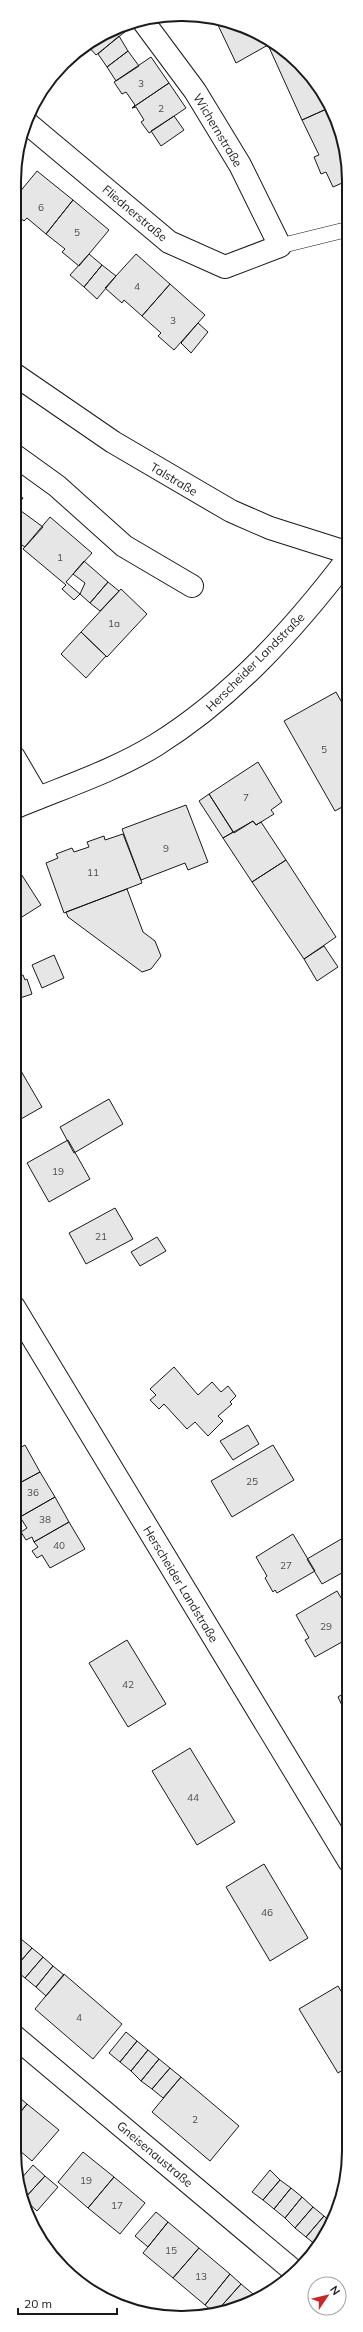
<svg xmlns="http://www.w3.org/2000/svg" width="363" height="2332" viewBox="0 0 363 2332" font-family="Mulish,sans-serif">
<rect width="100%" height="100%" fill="#fff"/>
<path fill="#e6e6e6" stroke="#1a1a1a" d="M 219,22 L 255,31 L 265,38 L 268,45 L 236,63 L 217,23 Z
M 128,23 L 131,27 L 96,55 L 88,46 Z
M 119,36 L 128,51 L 107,67 L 98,54 Z
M 272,43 L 300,63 L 331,107 L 302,120 L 268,45 Z
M 128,51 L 139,66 L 116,81 L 107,67 Z
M 151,57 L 169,83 L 132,108 L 135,105 L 126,92 L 122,94 L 114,82 Z
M 169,83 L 186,108 L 149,133 L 141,122 L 144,120 L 136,107 L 132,108 Z
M 331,107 L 349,170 L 349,180 L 333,187 L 326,172 L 321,174 L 314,157 L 319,155 L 302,120 Z
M 174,116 L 184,130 L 161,146 L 151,131 Z
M 37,171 L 73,200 L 46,234 L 27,218 L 24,221 L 14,213 L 14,199 Z
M 14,188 L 20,192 L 14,199 Z
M 73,200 L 109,230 L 79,266 L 62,252 L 65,249 L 46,234 Z
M 89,254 L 102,265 L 84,287 L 70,275 Z
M 136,254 L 170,284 L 142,316 L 124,300 L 122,303 L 105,288 Z
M 102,265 L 116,276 L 97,299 L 84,287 Z
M 170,284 L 205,315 L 174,350 L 158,336 L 161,333 L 142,316 Z
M 198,323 L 208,332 L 191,353 L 181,343 Z
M 14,491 L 23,498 L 14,511 Z
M 17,508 L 43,527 L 25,547 L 14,540 L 19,529 L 14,526 L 14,511 Z
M 50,517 L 92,553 L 66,582 L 80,594 L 74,600 L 62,589 L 66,585 L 23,549 Z
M 84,561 L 108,582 L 90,603 L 80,594 L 85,583 L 73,574 Z
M 108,582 L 119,591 L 100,611 L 90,603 Z
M 121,589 L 147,614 L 107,657 L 81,632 Z
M 81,632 L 106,656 L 86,678 L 61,654 Z
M 336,692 L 349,715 L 349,803 L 335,811 L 284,721 Z
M 258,762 L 282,802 L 271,810 L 274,814 L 261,822 L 256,825 L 253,821 L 234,833 L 209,794 Z
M 209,794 L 233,832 L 223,838 L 199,801 Z
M 186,805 L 208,862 L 188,870 L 185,863 L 141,880 L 122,829 Z
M 253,821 L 256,825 L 261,822 L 286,860 L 252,882 L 223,838 Z
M 123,834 L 142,883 L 64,913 L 46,863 L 58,858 L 56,854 L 72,848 L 74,852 L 89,847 L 87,842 L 104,836 L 105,840 Z
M 286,860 L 336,937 L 304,959 L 252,882 Z
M 16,866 L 41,905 L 14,922 L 14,867 Z
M 127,889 L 143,932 L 155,941 L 161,956 L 151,969 L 142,972 L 68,917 L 66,912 Z
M 324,946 L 338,967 L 317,981 L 304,959 Z
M 54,955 L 64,978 L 42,988 L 32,965 Z
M 23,975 L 25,980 L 27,979 L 32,994 L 14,1000 L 14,978 Z
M 14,1059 L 42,1107 L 14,1123 Z
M 109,1099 L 123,1124 L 74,1153 L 60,1127 Z
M 68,1140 L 90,1179 L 49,1202 L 27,1163 Z
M 115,1208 L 133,1239 L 86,1264 L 69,1233 Z
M 157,1237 L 166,1251 L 140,1266 L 131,1252 Z
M 174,1367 L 198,1395 L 212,1382 L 221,1392 L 228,1386 L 236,1396 L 230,1402 L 232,1404 L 218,1416 L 223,1421 L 208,1436 L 195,1422 L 187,1429 L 164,1404 L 159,1409 L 150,1400 L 156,1395 L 150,1389 Z
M 248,1425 L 259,1444 L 233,1460 L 220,1441 Z
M 25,1445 L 40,1472 L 14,1486 L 14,1451 Z
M 273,1445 L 294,1480 L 232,1517 L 211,1481 Z
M 40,1472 L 55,1497 L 20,1517 L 14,1508 L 14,1486 Z
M 55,1497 L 69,1522 L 34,1542 L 32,1537 L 26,1540 L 21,1532 L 27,1528 L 20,1517 Z
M 69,1522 L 85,1549 L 50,1568 L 42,1555 L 37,1558 L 32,1551 L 38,1547 L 34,1542 Z
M 293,1534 L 315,1571 L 277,1593 L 275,1590 L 273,1592 L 265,1578 L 267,1576 L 256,1557 Z
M 343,1538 L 349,1548 L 349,1569 L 322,1584 L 307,1559 Z
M 337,1591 L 349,1611 L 349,1638 L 315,1657 L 305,1640 L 309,1638 L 296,1615 Z
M 127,1640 L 166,1704 L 128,1727 L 89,1663 Z
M 349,1690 L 349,1717 L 348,1718 L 338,1697 Z
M 190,1748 L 235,1822 L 197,1845 L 152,1771 Z
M 264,1864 L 308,1938 L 270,1961 L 226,1887 Z
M 21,1939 L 32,1948 L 14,1969 L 14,1947 Z
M 32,1948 L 43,1957 L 25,1978 L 14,1969 Z
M 43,1957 L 53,1966 L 36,1987 L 25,1978 Z
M 53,1966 L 64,1975 L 46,1996 L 36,1987 Z
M 64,1974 L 122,2024 L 93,2059 L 35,2009 Z
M 338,1986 L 349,2004 L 349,2066 L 338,2073 L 299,2009 Z
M 126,2032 L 137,2041 L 120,2062 L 109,2053 Z
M 137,2041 L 148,2050 L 131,2071 L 120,2062 Z
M 148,2050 L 159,2059 L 141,2081 L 131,2071 Z
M 159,2059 L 170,2068 L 152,2089 L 141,2081 Z
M 170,2068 L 181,2077 L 163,2098 L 152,2089 Z
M 181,2077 L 239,2126 L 210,2161 L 152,2112 Z
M 14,2093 L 27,2104 L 14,2120 Z
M 27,2104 L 59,2130 L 32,2161 L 14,2146 L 14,2120 Z
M 83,2152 L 114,2177 L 88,2208 L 58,2182 Z
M 33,2165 L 45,2176 L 24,2199 L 20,2180 Z
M 270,2170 L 280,2180 L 263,2200 L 252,2192 Z
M 45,2176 L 58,2187 L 37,2211 L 24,2199 Z
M 114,2177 L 145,2203 L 120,2234 L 88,2208 Z
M 280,2180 L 291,2188 L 274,2209 L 263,2200 Z
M 291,2188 L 302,2197 L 285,2218 L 274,2209 Z
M 302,2197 L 313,2207 L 295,2228 L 285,2218 Z
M 313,2207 L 324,2216 L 306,2237 L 295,2228 Z
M 156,2212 L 168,2222 L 148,2247 L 135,2236 Z
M 324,2216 L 332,2223 L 316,2245 L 306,2237 Z
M 168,2222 L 199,2248 L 173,2278 L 143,2253 Z
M 199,2248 L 230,2274 L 205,2305 L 173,2278 Z
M 230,2274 L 241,2284 L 217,2311 L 213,2312 L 205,2305 Z
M 241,2284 L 253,2294 L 246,2303 L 236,2309 L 217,2311 Z
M 253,2294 L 257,2297 L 246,2303 Z"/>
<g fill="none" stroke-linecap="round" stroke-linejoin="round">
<g stroke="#1a1a1a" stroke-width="16">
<path id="lane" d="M 280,246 L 349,229"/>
</g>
<g stroke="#1a1a1a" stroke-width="24">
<path id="street" d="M 27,123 L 169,242 L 225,267 L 280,246 L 240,165 L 195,91 L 143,21
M 14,455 L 57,486 L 124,546 L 192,586
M 14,757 L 38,798
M 14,2036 L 295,2272"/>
</g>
<g stroke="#1a1a1a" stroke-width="24">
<path id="secondary" d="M 14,808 C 61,788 112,772 156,745 C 233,697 294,629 349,557
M 14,1307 L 349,1861"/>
</g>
<g stroke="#1a1a1a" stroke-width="24">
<path id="primary" d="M 14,374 L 113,442 L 231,511 L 270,528 L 349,553"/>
</g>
<use href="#lane" stroke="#fff" stroke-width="15"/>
<use href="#street" stroke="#fff" stroke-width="22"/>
<use href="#secondary" stroke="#fff" stroke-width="22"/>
<use href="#primary" stroke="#fff" stroke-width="22"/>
</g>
<g text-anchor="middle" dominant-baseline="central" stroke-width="3" stroke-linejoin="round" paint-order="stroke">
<g font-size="10" fill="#4d4d4d">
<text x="141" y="83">3</text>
<text x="161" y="108">2</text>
<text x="41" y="207">6</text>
<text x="77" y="232">5</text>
<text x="137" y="286">4</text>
<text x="173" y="320">3</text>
<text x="60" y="557">1</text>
<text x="114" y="623">1a</text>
<text x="324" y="749">5</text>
<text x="246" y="797">7</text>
<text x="166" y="848">9</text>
<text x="93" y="872">11</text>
<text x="58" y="1171">19</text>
<text x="101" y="1236">21</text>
<text x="252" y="1481">25</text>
<text x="33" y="1492">36</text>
<text x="45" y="1519">38</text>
<text x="59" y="1545">40</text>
<text x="286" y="1565">27</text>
<text x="326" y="1626">29</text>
<text x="128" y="1684">42</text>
<text x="193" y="1797">44</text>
<text x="267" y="1912">46</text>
<text x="79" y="2017">4</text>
<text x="195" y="2119">2</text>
<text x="86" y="2180">19</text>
<text x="117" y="2205">17</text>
<text x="171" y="2250">15</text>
<text x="201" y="2276">13</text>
</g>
<g font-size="12" fill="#1a1a1a" stroke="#fff">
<text transform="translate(218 130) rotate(59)">Wichernstraße</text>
<text transform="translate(135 213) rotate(40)">Fliednerstraße</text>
<text transform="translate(174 479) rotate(31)">Talstraße</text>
<text transform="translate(255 662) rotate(-45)">Herscheider Landstraße</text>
<text transform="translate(181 1584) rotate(59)">Herscheider Landstraße</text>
<text transform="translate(155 2154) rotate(40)">Gneisenaustraße</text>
</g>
</g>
<path d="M0 0H363V2332H0ZM181 21H182A160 160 0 0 1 342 181V2151A160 160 0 0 1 182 2311H181A160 160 0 0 1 21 2151V181A160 160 0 0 1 181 21Z" fill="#fff" fill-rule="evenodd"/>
<path fill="none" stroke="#1a1a1a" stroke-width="2" d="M181 21H182A160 160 0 0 1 342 181V2151A160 160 0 0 1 182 2311H181A160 160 0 0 1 21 2151V181A160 160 0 0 1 181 21Z"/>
<g transform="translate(327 2296) rotate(55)"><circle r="19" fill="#ffffff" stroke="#a3a3a3"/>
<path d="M0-3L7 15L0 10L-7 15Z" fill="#c62828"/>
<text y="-6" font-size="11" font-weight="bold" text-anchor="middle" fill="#1a1a1a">N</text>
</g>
<path d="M18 2308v6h99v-6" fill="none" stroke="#1a1a1a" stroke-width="2"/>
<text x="24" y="2308" font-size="12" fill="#1a1a1a" stroke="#ffffff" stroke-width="3" paint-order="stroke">20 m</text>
</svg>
